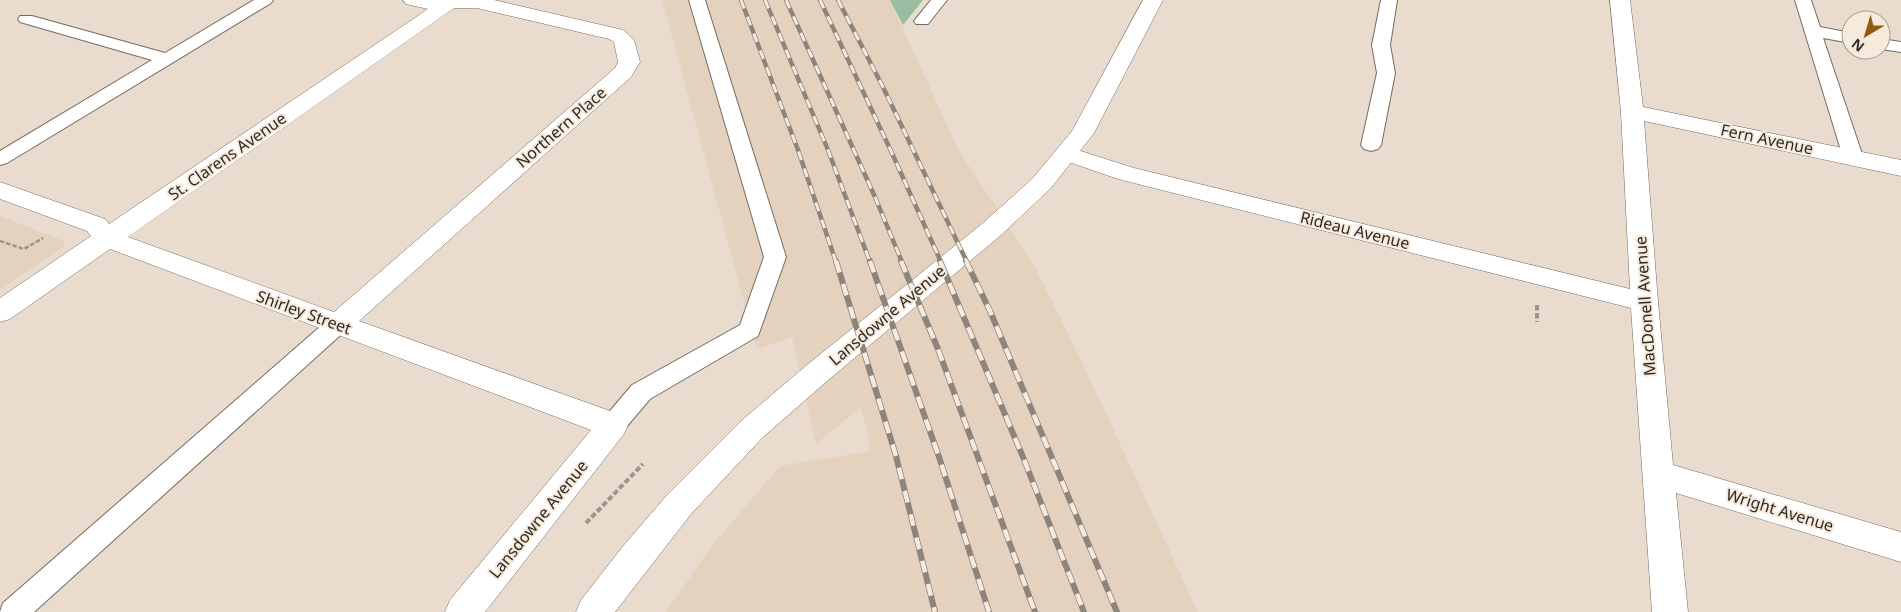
<svg xmlns="http://www.w3.org/2000/svg" width="1901" height="612" viewBox="0 0 1901 612" font-family="'Noto Sans',sans-serif">
<rect width="100%" height="100%" fill="#e9dccf"/>
<path fill="#e4d2bf" d="M 662,0 L 890,0 L 958,149 L 1034,265 L 1083,364 L 1198,612 L 666,612 L 710,548 L 780,466 L 871,451 L 861,407 L 816,444 L 792,337 L 757,349 Z
M 0,216 L 64,241 L 64,246 L 58,251 L 0,290 Z"/>
<path fill="#9abda2" d="M 890,0 L 923,0 L 903,25 Z"/>
<g fill="none" stroke-linecap="round" stroke-linejoin="round">
<g stroke="#776c61" stroke-width="2">
<path id="service" d="M 254,0 L 273,0 L 271,3 L 7,163 L 0,165 L 0,151 L 152,60 L 20,22 L 18,19 L 20,16 L 32,16 L 165,53 Z
M 689,0 L 705,0 L 786,257 L 758,336 L 650,399 L 622,432 L 613,435 L 604,432 L 600,425 L 604,418 L 632,385 L 740,325 L 764,257 Z
M 931,0 L 947,0 L 928,24 L 916,24 L 914,21 Z
M 1381,0 L 1397,0 L 1390,45 L 1395,73 L 1381,145 L 1378,149 L 1371,151 L 1364,149 L 1361,145 L 1377,73 L 1372,45 Z
M 1795,0 L 1811,0 L 1820,27 L 1851,33 L 1851,43 L 1823,38 L 1863,157 L 1860,161 L 1853,163 L 1846,161 L 1843,157 Z
M 1881,39 L 1901,42 L 1901,52 L 1881,49 Z
M 338,316 L 346,318 L 349,324 L 346,330 L 34,612 L 0,612 L 3,603 L 330,318 Z"/>
</g>
<g stroke="#776c61" stroke-width="1">
<path id="minor" d="M 403,0 L 494,0 L 623,30 L 634,40 L 640,62 L 631,77 L 359,321 L 624,416 L 628,425 L 624,434 L 485,612 L 445,612 L 450,600 L 591,430 L 110,249 L 10,319 L 0,322 L 0,298 L 91,236 L 87,231 L 0,199 L 0,182 L 105,219 L 109,224 L 428,9 L 406,4 ZM 454,8 L 477,8 L 609,39 L 614,42 L 618,62 L 615,68 L 334,312 L 128,237 Z
M 1610,0 L 1630,0 L 1643,107 L 1901,160 L 1901,176 L 1644,121 L 1658,302 L 1673,465 L 1901,532 L 1901,562 L 1676,493 L 1688,612 L 1652,612 L 1631,308 L 1118,179 L 1060,159 L 1056,154 L 1060,149 L 1068,147 L 1134,168 L 1630,289 L 1621,112 Z"/>
</g>
<g stroke="#776c61" stroke-width="1">
<path id="tertiary" d="M 1143,0 L 1163,0 L 1094,133 L 1051,188 L 1001,235 L 827,381 L 761,439 L 691,514 L 615,612 L 576,612 L 581,600 L 624,545 L 668,494 L 740,422 L 807,365 L 983,223 L 1033,178 L 1072,131 Z"/>
</g>
<path stroke="#9e948b" stroke-width="2.5" stroke-dasharray="4.5 2" stroke-linecap="butt" d="M 0,241 L 24,249 L 43,238"/>
<path stroke="#9e948b" stroke-width="4" stroke-dasharray="5.5 2.5" stroke-linecap="butt" d="M 1537,305 L 1537,322
M 586,523 L 643,464"/>
<use href="#service" fill="#fff" fill-rule="evenodd"/>
<use href="#minor" fill="#fff" fill-rule="evenodd"/>
<use href="#tertiary" fill="#fff" fill-rule="evenodd"/>
<g stroke="#8d847b" stroke-width="4.5">
<path id="rail-far1" d="M 741,0 L 798,150 L 836,262
M 765,0 L 828,150 L 870,262
M 786,0 L 875,197 L 902,262
M 820,0 L 891,151 L 941,262
M 838,0 L 883,87 L 967,262"/>
</g>
<g stroke="#8d847b" stroke-width="6">
<path id="rail" d="M 836,261 L 896,456 L 935,612
M 870,261 L 939,457 L 989,612
M 901,261 L 938,349 L 1035,612
M 940,261 L 1023,457 L 1084,612
M 966,261 L 990,311 L 1117,612"/>
</g>
<use href="#rail-far1" stroke="#f6eadc" stroke-width="3" stroke-dasharray="9" stroke-linecap="butt"/>
<use href="#rail" stroke="#f6eadc" stroke-width="4.5" stroke-dasharray="12" stroke-linecap="butt"/>
</g>
<g text-anchor="middle" dominant-baseline="central" stroke-width="4" stroke-linejoin="round" paint-order="stroke">
<g font-size="16" fill="#2f2a25" stroke="#f6eadc">
<text transform="translate(561 127) rotate(-41)">Northern Place</text>
<text transform="translate(1767 139) rotate(12)">Fern Avenue</text>
<text transform="translate(227 156) rotate(-35)">St. Clarens Avenue</text>
<text transform="translate(1355 230) rotate(14)">Rideau Avenue</text>
<text transform="translate(1645 306) rotate(-94)">MacDonell Avenue</text>
<text transform="translate(304 312) rotate(20)">Shirley Street</text>
<text transform="translate(887 315) rotate(-40)">Lansdowne Avenue</text>
<text transform="translate(1780 510) rotate(17)">Wright Avenue</text>
<text transform="translate(538 519) rotate(-51)">Lansdowne Avenue</text>
</g>
</g>
<g transform="translate(1866 35) rotate(218)"><circle r="24" fill="#f6eadc" stroke="#a69d93"/>
<path d="M0-4L9 19L0 12L-9 19Z" fill="#935915"/>
<text y="-8" font-size="14" font-weight="bold" text-anchor="middle" fill="#2f2a25">N</text>
</g>
</svg>
